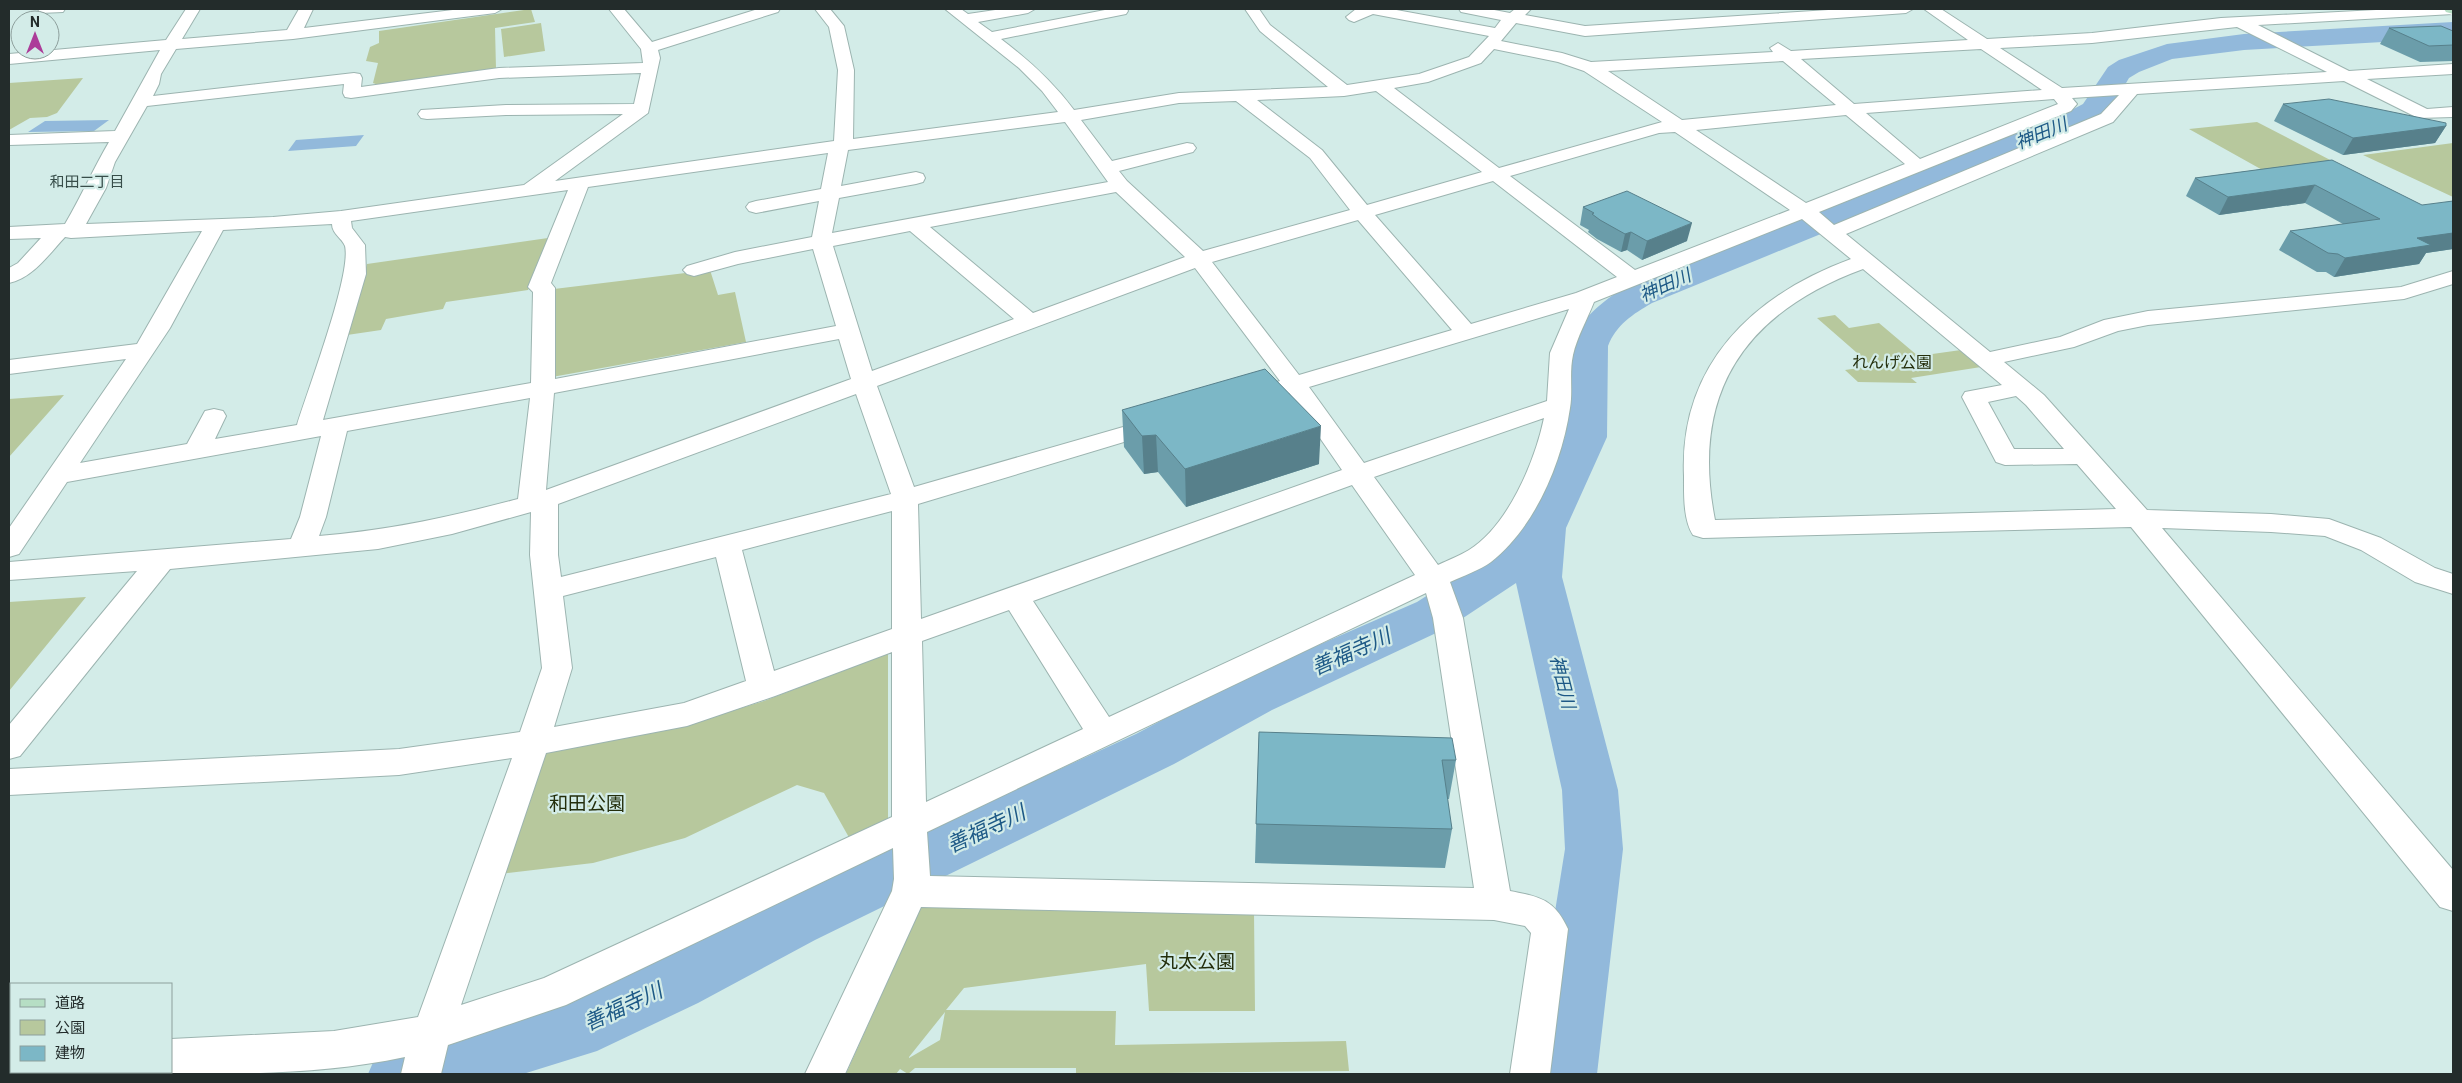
<svg xmlns="http://www.w3.org/2000/svg" width="2462" height="1083" viewBox="0 0 2462 1083" font-family="Roboto,'Noto Sans JP',sans-serif">
<rect width="100%" height="100%" fill="#d3ece8"/>
<path fill="#b7c89d" fill-rule="evenodd" d="M 531,9 L 535,22 L 495,28 L 496,69 L 381,86 L 373,83 L 378,63 L 366,61 L 370,47 L 379,43 L 379,31 Z
M 541,23 L 545,51 L 504,57 L 501,29 Z
M 83,78 L 57,113 L 47,117 L 30,118 L 9,130 L 9,83 Z
M 2257,122 L 2336,163 L 2266,172 L 2189,129 Z
M 2453,143 L 2453,197 L 2363,155 Z
M 548,238 L 528,290 L 446,302 L 443,309 L 386,319 L 381,330 L 347,335 L 367,264 Z
M 710,270 L 718,295 L 735,292 L 746,342 L 552,377 L 554,289 Z
M 1835,315 L 1849,328 L 1879,323 L 1918,356 L 1961,350 L 1981,367 L 1911,378 L 1917,383 L 1858,382 L 1845,370 L 1872,366 L 1817,318 Z
M 64,395 L 9,457 L 9,399 Z
M 86,597 L 9,691 L 9,602 Z
M 888,653 L 888,819 L 851,841 L 824,793 L 797,785 L 685,838 L 593,863 L 499,874 L 539,758 L 551,748 L 682,726 L 764,701 Z
M 922,904 L 1254,912 L 1255,1011 L 1149,1011 L 1146,964 L 964,988 L 946,1010 L 1116,1011 L 1115,1045 L 1346,1041 L 1349,1071 L 1076,1074 L 1076,1068 L 915,1068 L 908,1074 L 900,1069 L 896,1074 L 846,1074 ZM 945,1012 L 940,1040 L 909,1058 L 909,1057 Z"/>
<path fill="#92b9db" d="M 109,120 L 94,131 L 28,132 L 45,121 Z
M 364,135 L 356,146 L 288,151 L 296,140 Z"/>
<g fill="none" stroke-linecap="round" stroke-linejoin="round">
<path fill="#92b9db" fill-rule="evenodd" d="M 2453,22 L 2453,38 L 2244,50 L 2172,59 L 2139,72 L 2129,78 L 2116,100 L 2103,116 L 2082,127 L 1652,303 C 1633,314 1616,325 1608,346 L 1607,437 L 1566,528 L 1562,577 L 1618,790 L 1623,849 L 1597,1074 L 1529,1074 L 1565,849 L 1562,790 L 1516,583 L 1451,626 L 1272,710 L 1174,764 L 815,940 L 698,1003 L 597,1051 L 523,1074 L 368,1074 L 378,1051 L 402,1042 L 567,1000 L 652,963 L 771,902 L 1136,734 L 1234,682 L 1417,602 L 1492,554 L 1524,521 L 1565,437 L 1570,346 C 1581,318 1601,302 1626,287 L 2062,115 L 2083,104 L 2108,67 L 2119,60 L 2167,44 L 2244,34 Z"/>
<g stroke="#9cb4b0" stroke-width="2">
<path id="minor" d="M 38,9 L 65,9 L 63,12 L 40,13 Z
M 186,9 L 200,9 L 182,39 L 287,30 L 299,9 L 313,9 L 304,28 L 461,9 L 502,9 L 495,13 L 293,39 L 176,49 L 161,74 L 159,84 L 153,96 L 354,73 L 360,74 L 362,78 L 361,87 L 499,68 L 643,63 L 641,49 L 609,9 L 624,9 L 652,42 L 758,9 L 780,9 L 778,12 L 658,50 L 660,58 L 648,113 L 555,181 L 834,141 L 838,70 L 829,27 L 815,9 L 830,9 L 844,26 L 854,70 L 853,139 L 1058,112 L 1042,91 L 1019,68 L 945,9 L 961,9 L 968,14 L 1002,9 L 1035,9 L 1028,13 L 978,22 L 992,32 L 1110,9 L 1127,9 L 1128,11 L 1126,14 L 1001,39 C 1030,61 1053,82 1074,110 L 1179,93 L 1328,87 L 1260,31 L 1245,9 L 1259,9 L 1270,25 L 1347,85 L 1419,74 L 1469,57 L 1489,36 L 1373,14 L 1354,22 L 1349,20 L 1346,17 L 1356,9 L 1391,9 L 1495,28 L 1501,20 L 1461,12 L 1459,9 L 1489,9 L 1510,13 L 1515,9 L 1531,9 L 1525,15 L 1585,26 L 1844,9 L 1913,9 L 1906,13 L 1585,36 L 1516,23 L 1501,41 L 1562,53 L 1591,62 L 1773,52 L 1770,48 L 1778,43 L 1791,51 L 1968,40 L 1924,9 L 1941,9 L 1987,39 L 2092,33 L 2221,18 L 2395,9 L 2453,9 L 2453,14 L 2258,25 L 2349,71 L 2453,64 L 2453,74 L 2367,79 L 2427,109 L 2453,107 L 2453,117 L 2418,118 L 2344,81 L 2137,94 L 2113,122 L 1846,234 L 1990,352 L 2060,337 L 2104,320 L 2148,311 L 2401,287 L 2453,271 L 2453,284 L 2404,299 L 2148,325 L 2118,331 L 2074,347 L 2004,362 L 2044,395 L 2147,510 L 2271,514 L 2329,519 L 2381,538 L 2435,568 L 2453,574 L 2453,594 L 2415,582 L 2361,550 L 2325,536 L 2271,532 L 2162,528 L 2453,870 L 2453,911 L 2440,907 L 2131,527 L 1703,538 L 1693,535 C 1683,520 1684,494 1684,476 C 1679,365 1753,295 1851,259 L 1802,219 L 1594,302 C 1587,320 1577,337 1573,355 C 1569,373 1573,391 1570,408 C 1562,463 1535,527 1491,562 C 1480,570 1463,576 1450,582 L 1463,618 L 1510,891 C 1540,897 1554,899 1568,929 L 1550,1074 L 1510,1074 L 1531,933 L 1525,926 L 1494,920 L 921,907 L 845,1074 L 805,1074 L 892,891 L 894,879 L 893,848 L 566,1005 L 448,1045 L 441,1074 L 401,1074 L 405,1057 C 326,1074 245,1074 164,1074 L 158,1072 L 171,1072 L 171,1039 L 334,1031 L 418,1017 L 512,758 L 399,775 L 9,795 L 9,769 L 399,749 L 520,732 L 542,668 L 530,555 L 531,512 L 452,534 L 378,549 L 170,569 L 20,756 L 9,759 L 9,725 L 137,571 L 9,580 L 9,562 L 291,539 L 300,517 L 321,436 L 67,482 L 19,554 L 9,557 L 9,528 L 126,359 L 9,374 L 9,360 L 137,344 L 202,231 L 71,238 L 65,237 C 49,254 33,278 9,283 L 9,268 L 18,263 L 41,238 L 9,239 L 9,227 L 65,224 C 81,197 93,169 109,142 L 9,145 L 9,135 L 115,131 L 160,50 L 9,64 L 9,54 L 166,40 ZM 2237,27 L 2327,72 L 2062,88 L 2000,48 L 2092,43 ZM 1494,49 L 1558,62 L 1584,71 L 1662,122 L 1499,168 L 1394,88 L 1428,82 L 1481,63 ZM 1981,49 L 2042,90 L 1854,104 L 1801,59 ZM 1783,61 L 1836,105 L 1682,120 L 1608,71 ZM 641,73 L 634,104 L 506,105 L 421,110 L 418,114 L 421,118 L 427,119 L 506,115 L 623,114 L 524,185 L 341,211 L 273,217 L 86,224 L 106,188 L 115,162 L 147,106 L 344,84 L 343,93 L 345,97 L 351,98 L 499,78 ZM 1376,91 L 1482,172 L 1367,205 L 1322,150 L 1257,100 L 1344,96 ZM 2119,95 L 2101,114 L 1834,225 L 1819,212 L 2071,111 L 2077,104 L 2072,98 ZM 2054,99 L 2058,104 L 1920,159 L 1866,113 ZM 1236,101 L 1310,158 L 1350,210 L 1203,251 L 1127,181 L 1119,171 L 1193,152 L 1196,148 L 1193,144 L 1187,143 L 1112,161 L 1081,120 L 1179,103 ZM 1846,115 L 1905,164 L 1806,203 L 1696,130 ZM 1065,122 L 1108,182 L 832,233 L 839,198 L 916,184 L 923,182 L 925,178 L 923,174 L 916,172 L 841,186 L 848,150 ZM 1675,132 L 1790,210 L 1635,270 L 1510,176 L 1659,133 ZM 828,153 L 821,189 L 756,201 L 749,203 L 746,207 L 749,211 L 756,213 L 819,201 L 812,237 L 735,252 L 687,266 L 683,270 L 687,274 L 694,276 L 738,264 L 813,249 L 836,326 L 555,379 L 555,288 L 551,283 L 588,187 ZM 1493,181 L 1617,277 L 1576,293 L 1471,324 L 1375,215 ZM 568,190 L 528,287 L 533,292 L 531,383 L 323,420 L 366,274 L 365,245 L 352,228 L 351,221 ZM 1116,192 L 1185,257 L 1033,313 L 930,227 ZM 1358,220 L 1452,330 L 1299,375 L 1212,262 ZM 332,224 C 332,234 342,238 345,246 C 352,274 307,392 297,425 L 215,439 L 226,416 L 223,411 L 214,409 L 205,411 L 187,444 L 80,463 L 170,328 L 223,230 ZM 910,231 L 1014,319 L 872,371 L 833,246 ZM 1195,268 L 1280,381 L 1270,384 L 1266,389 L 1270,394 L 1278,396 L 1289,393 L 1342,470 L 921,619 L 918,504 L 1167,429 L 1170,424 L 1167,419 L 1158,417 L 914,487 L 877,386 ZM 1863,269 L 2002,385 L 1965,392 L 1962,397 L 1996,462 L 2005,465 L 2077,464 L 2116,509 L 1715,520 C 1690,393 1744,313 1863,269 ZM 1569,309 L 1550,353 L 1547,401 L 1364,463 L 1309,387 ZM 839,339 L 851,379 L 546,490 L 554,393 ZM 856,394 L 891,494 L 561,577 L 558,555 L 558,504 ZM 2016,396 L 2026,405 L 2064,449 L 2014,449 L 1988,402 ZM 530,398 L 518,499 C 450,517 390,530 319,536 L 326,517 L 347,431 ZM 1544,418 C 1535,461 1508,526 1469,550 C 1459,556 1448,560 1438,565 L 1374,477 ZM 1352,485 L 1415,575 L 1109,717 L 1033,601 ZM 892,511 L 892,629 L 774,671 L 742,550 ZM 716,557 L 746,681 L 684,703 L 554,727 L 572,668 L 563,596 ZM 1426,593 L 1433,618 L 1474,888 L 930,876 L 927,832 ZM 1009,610 L 1083,729 L 926,802 L 922,641 ZM 892,652 L 892,817 L 544,978 L 461,1005 L 546,753 L 687,726 L 775,696 Z
M 9,1043 L 11,1043 L 11,1072 L 27,1072 L 26,1074 L 9,1074 Z"/>
</g>
<g stroke="#fff" stroke-width="2">
<path id="major" d="M 2444,9 L 2453,9 L 2453,14 L 2446,12 Z"/>
</g>
<use href="#minor" fill="#fff" fill-rule="evenodd"/>
<use href="#major" fill="#b6dec4" fill-rule="evenodd"/>
</g>
<path fill="#6b9daa" d="M 2389,28 L 2453,31 L 2453,61 L 2420,62 L 2380,44 Z
M 2283,104 L 2446,126 L 2435,143 L 2343,155 L 2274,121 Z
M 2332,160 L 2453,249 L 2426,253 L 2419,264 L 2334,277 L 2326,272 L 2317,272 L 2279,250 L 2290,231 L 2343,224 L 2305,203 L 2219,215 L 2186,196 L 2195,178 Z
M 1583,207 L 1687,241 L 1642,260 L 1627,250 L 1621,252 L 1597,239 L 1588,232 L 1589,230 L 1580,225 Z
M 1122,410 L 1319,464 L 1186,507 L 1158,472 L 1144,474 L 1124,447 Z
M 1259,732 L 1456,760 L 1449,799 L 1447,799 L 1452,829 L 1445,868 L 1255,863 Z"/>
<path fill="#57808b" d="M 2446,126 L 2435,143 L 2343,155 L 2353,138 Z
M 2315,185 L 2305,203 L 2219,215 L 2228,197 Z
M 1692,223 L 1687,241 L 1642,260 L 1647,241 Z
M 2453,230 L 2453,249 L 2426,253 L 2419,264 L 2334,277 L 2345,258 L 2417,238 Z
M 1631,232 L 1627,250 L 1621,252 L 1625,234 Z
M 1321,426 L 1319,464 L 1186,507 L 1185,469 Z
M 1156,435 L 1158,472 L 1144,474 L 1142,436 Z"/>
<path fill="#7cb7c6" stroke="#57808b" d="M 2441,26 L 2453,31 L 2453,45 L 2429,46 L 2389,28 Z
M 2329,99 L 2446,123 L 2446,126 L 2353,138 L 2283,104 Z
M 2332,160 L 2422,205 L 2453,201 L 2453,233 L 2417,238 L 2431,245 L 2345,258 L 2338,254 L 2328,253 L 2290,231 L 2380,219 L 2315,185 L 2228,197 L 2195,178 Z
M 1627,191 L 1692,223 L 1647,241 L 1631,232 L 1625,234 L 1600,220 L 1592,214 L 1594,213 L 1583,207 Z
M 1265,369 L 1321,426 L 1185,469 L 1156,435 L 1142,436 L 1122,410 Z
M 1259,732 L 1452,738 L 1456,760 L 1442,760 L 1452,829 L 1256,824 Z"/>
<g text-anchor="middle" dominant-baseline="central" stroke-width="4.5" stroke-linejoin="round" paint-order="stroke">
<g font-size="15" fill="#384e4a" stroke="#d3ece8">
<text x="87" y="182">和田二丁目</text>
</g>
<g font-size="16" fill="#232e0b" stroke="#d3ece8">
<text x="1892" y="362">れんげ公園</text>
</g>
<g font-size="18" font-style="italic" fill="#1d5986" stroke="#d3ece8">
<text transform="translate(2041 133) rotate(-22)">神田川</text>
<text transform="translate(1665 285) rotate(-24)">神田川</text>
<text transform="translate(1563 682) rotate(76)">神田川</text>
</g>
<g font-size="19" fill="#232e0b" stroke="#d3ece8">
<text x="587" y="803">和田公園</text>
<text x="1197" y="961">丸太公園</text>
</g>
<g font-size="21" font-style="italic" fill="#1d5986" stroke="#d3ece8">
<text transform="translate(1351 652) rotate(-24)">善福寺川</text>
<text transform="translate(986 829) rotate(-25)">善福寺川</text>
<text transform="translate(623 1007) rotate(-25)">善福寺川</text>
</g>
</g>
<rect width="2462" height="1083" fill="none" stroke="#232c2b" stroke-width="20"/>
<rect x="10" y="983" width="162" height="90" fill="#d3ece8" stroke="#8d9f9c"/>
<rect x="20" y="999" width="25" height="8" fill="#b6dec4" stroke="#8d9f9c"/>
<text x="55" y="1008" font-size="15" fill="#232c2b">道路</text>
<rect x="20" y="1020" width="25" height="15" fill="#b7c89d" stroke="#8d9f9c"/>
<text x="55" y="1033" font-size="15" fill="#232c2b">公園</text>
<rect x="20" y="1046" width="25" height="15" fill="#7cb7c6" stroke="#8d9f9c"/>
<text x="55" y="1058" font-size="15" fill="#232c2b">建物</text>
<g transform="translate(35 35)"><circle r="24" fill="#d3ece8" stroke="#8d9f9c"/>
<path d="M0-4L9 19L0 12L-9 19Z" fill="#ac3c99"/>
<text y="-8" font-size="14" font-weight="bold" text-anchor="middle" fill="#232c2b">N</text>
</g>
</svg>
